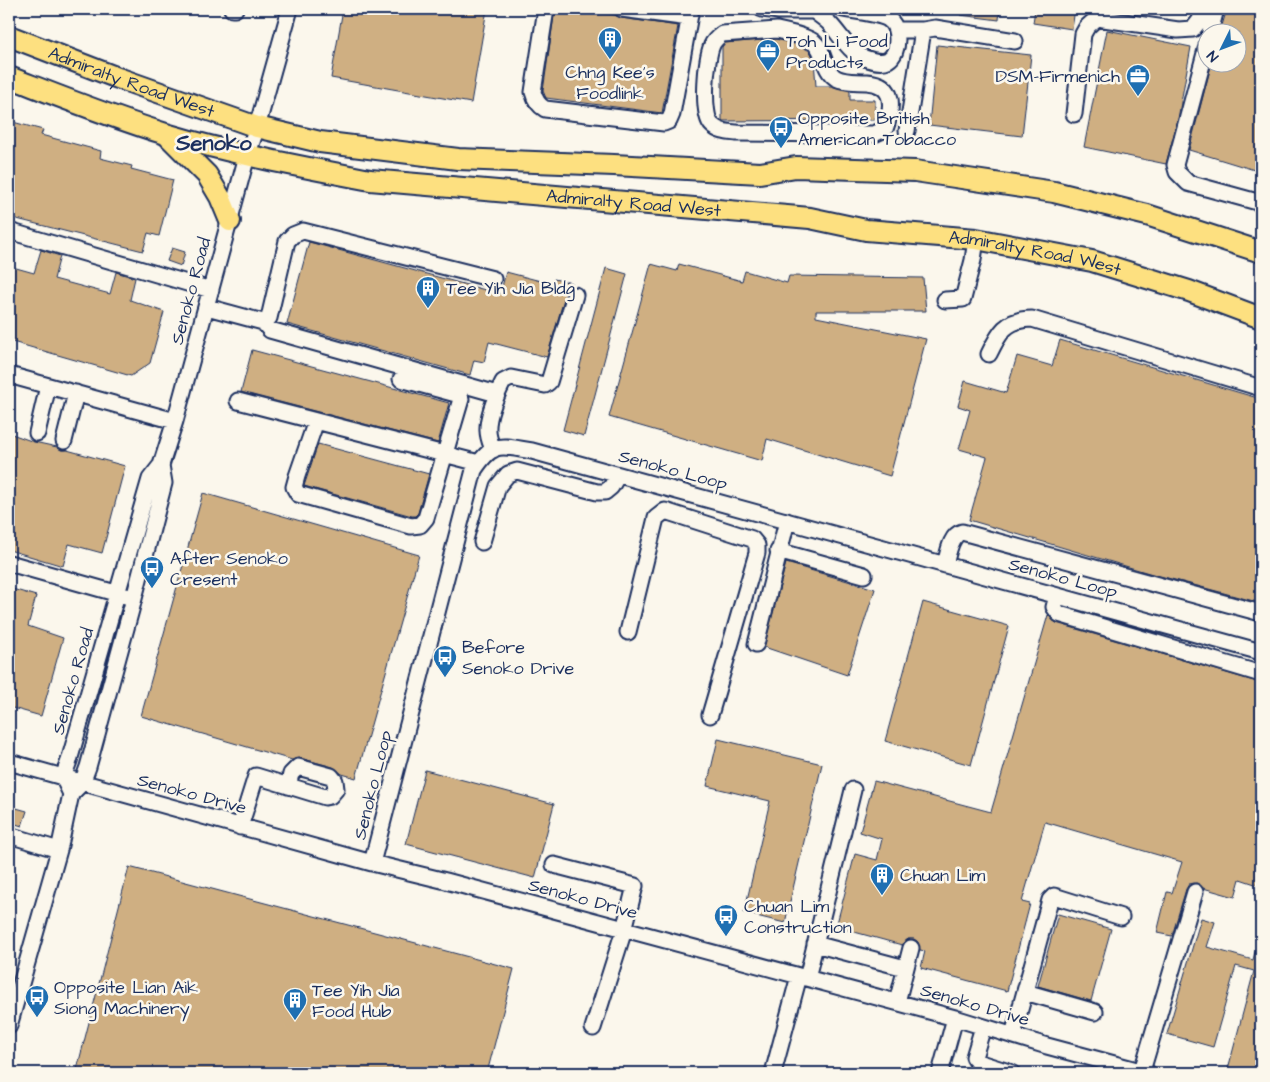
<svg xmlns="http://www.w3.org/2000/svg" width="1270" height="1082" viewBox="0 0 1270 1082" font-family="'Architects Daughter',sans-serif">
<rect width="100%" height="100%" fill="#fbf7ec"/>
<filter id="ink" filterUnits="userSpaceOnUse"><feTurbulence type="fractalNoise" baseFrequency=".02" numOctaves="2"/><feDisplacementMap in="SourceGraphic" scale="10" xChannelSelector="R" yChannelSelector="G"/><feConvolveMatrix kernelMatrix="1 2 1 2 8 2 1 2 1" color-interpolation-filters="sRGB"/></filter>
<g filter="url(#ink)">
<path fill="#cfaf82" stroke="#1b2f5e" d="M 343,9 L 487,9 L 471,103 L 331,78 Z
M 555,9 L 569,9 L 615,15 L 621,18 L 678,26 L 662,113 L 546,98 L 543,91 Z
M 961,9 L 1000,9 L 999,20 L 960,15 Z
M 1035,9 L 1075,9 L 1072,29 L 1033,23 Z
M 1227,9 L 1261,9 L 1261,172 L 1189,150 L 1212,62 L 1238,62 L 1238,32 L 1220,32 Z
M 1107,30 L 1191,47 L 1178,119 L 1166,164 L 1084,147 Z
M 776,39 L 798,45 L 810,51 L 814,60 L 816,86 L 831,86 L 850,91 L 850,100 L 875,100 L 875,120 L 722,121 L 722,47 L 725,43 Z
M 937,45 L 1031,55 L 1022,136 L 929,125 Z
M 9,121 L 43,130 L 41,135 L 101,151 L 100,158 L 132,166 L 131,169 L 173,180 L 159,236 L 148,233 L 143,251 L 9,217 Z
M 309,242 L 500,294 L 506,272 L 552,284 L 554,279 L 572,283 L 566,292 L 547,357 L 489,342 L 484,362 L 474,360 L 470,375 L 287,324 Z
M 172,248 L 185,252 L 181,266 L 167,261 Z
M 41,250 L 60,256 L 54,279 L 110,294 L 116,272 L 135,278 L 130,300 L 164,312 L 150,363 L 131,376 L 9,341 L 9,266 L 34,273 Z
M 651,264 L 677,271 L 679,264 L 742,281 L 745,271 L 787,283 L 789,276 L 923,278 L 926,311 L 816,311 L 816,317 L 926,339 L 890,476 L 767,439 L 762,461 L 609,417 Z
M 606,268 L 627,274 L 584,436 L 563,430 Z
M 1060,340 L 1261,399 L 1261,603 L 1149,573 L 969,520 L 987,457 L 959,449 L 970,410 L 958,406 L 965,381 L 1006,393 L 1017,356 L 1052,366 Z
M 252,350 L 449,403 L 438,443 L 241,392 Z
M 9,433 L 34,442 L 57,447 L 61,450 L 67,450 L 125,466 L 102,553 L 69,544 L 63,566 L 9,550 Z
M 318,444 L 429,474 L 418,513 L 415,516 L 412,516 L 304,486 Z
M 203,493 L 419,555 L 356,778 L 342,774 L 333,767 L 300,758 L 292,760 L 141,716 Z
M 786,563 L 875,589 L 847,675 L 764,647 Z
M 9,588 L 36,596 L 28,626 L 63,638 L 41,716 L 9,707 Z
M 923,602 L 1009,626 L 971,765 L 885,741 Z
M 1048,615 L 1056,623 L 1261,683 L 1261,886 L 1240,879 L 1235,897 L 1203,888 L 1197,883 L 1189,884 L 1186,889 L 1172,936 L 1157,933 L 1167,892 L 1172,893 L 1182,862 L 1045,822 L 1022,902 L 1030,904 L 1007,991 L 921,968 L 925,951 L 920,950 L 918,942 L 914,939 L 908,939 L 902,945 L 836,927 L 855,854 L 877,860 L 882,839 L 860,832 L 874,781 L 991,812 Z
M 718,739 L 822,764 L 785,923 L 744,913 L 770,801 L 707,786 Z
M 425,770 L 554,804 L 535,878 L 406,844 Z
M 9,806 L 27,811 L 22,826 L 9,822 Z
M 129,867 L 514,969 L 487,1073 L 76,1073 Z
M 1058,914 L 1111,929 L 1091,1001 L 1038,986 Z
M 1201,918 L 1215,922 L 1207,947 L 1253,960 L 1258,940 L 1261,940 L 1261,1073 L 1245,1073 L 1228,1069 L 1254,971 L 1236,966 L 1213,1047 L 1167,1034 Z"/>
<g fill="none" stroke-linecap="round" stroke-linejoin="round">
<g stroke="#1b2f5e" stroke-width="19">
<path id="minor" d="M 232,9 L 235,9
M 546,9 L 533,92 C 535,100 538,105 545,109 L 664,123 L 669,121 L 672,114 L 691,9
M 622,9 L 689,18
M 762,9 L 779,11 L 814,11 C 819,15 825,19 829,23 C 839,33 846,47 858,55 C 865,59 880,64 888,60 C 900,53 900,26 888,19 C 880,14 853,11 843,9
M 777,30 C 789,33 804,35 814,42 C 825,51 823,70 836,78 C 846,83 856,81 867,82 C 896,84 893,108 885,129 L 874,134 L 858,134 L 737,133 C 728,132 719,132 712,125 C 701,115 706,59 712,45 C 714,40 718,37 722,34 Z
M 897,30 L 923,30 L 935,28 L 1015,41
M 1210,32 L 1216,9
M 1208,42 L 1175,165 L 1177,172 L 1188,183 L 1261,203
M 1074,114 L 1083,34 L 1087,27 L 1097,18 L 1178,30 L 1193,29 L 1200,20 L 1203,9
M 907,131 L 923,30
M 9,231 L 211,290
M 945,300 L 963,299 L 973,260 L 976,239
M 207,307 L 263,322 L 269,318 L 287,241 L 293,235 L 303,231 L 493,279
M 263,322 L 270,330 L 497,394
M 989,354 C 999,333 1006,319 1032,319 L 1261,388
M 9,375 L 175,421
M 238,401 L 479,463
M 316,421 L 297,476 L 294,487 L 298,494 L 411,526 L 420,525 L 426,518 L 461,399 L 460,396 L 456,394 L 401,379
M 37,433 L 48,386
M 64,441 L 76,393
M 493,450 C 491,444 488,437 488,431 C 487,417 497,394 503,382 L 511,378 L 545,385 L 549,382 L 575,295
M 482,542 L 498,486 L 508,474 L 517,471 L 597,492 L 605,492 L 611,487 L 618,475
M 778,551 L 864,575
M 9,563 L 126,596
M 945,565 C 948,555 950,535 962,532 L 1261,613
M 1057,596 L 1054,607 L 1059,614 L 1261,674
M 628,632 L 656,518 L 665,511 L 752,539 L 757,545 L 757,553 L 710,715
M 756,644 L 787,521
M 9,762 L 372,863 L 446,881 L 955,1018 L 1047,1046 L 1148,1073
M 71,794 L 63,777 L 69,761 L 150,479 L 161,465 L 175,421 L 247,156 L 257,127 L 290,9
M 240,827 L 256,776 L 325,797 L 330,796 L 336,789 L 335,781 L 331,776 L 298,767 L 291,774 L 288,786
M 9,835 L 59,850
M 372,863 L 474,470 C 494,440 500,446 532,451 L 1261,652
M 554,865 L 635,886 L 624,930 L 593,1028
M 815,944 L 905,968
M 807,978 L 853,790
M 1025,992 L 1095,1012
M 897,1002 L 911,948
M 9,1026 L 59,850 L 71,794 L 82,783 L 88,767 L 131,610 L 164,483 L 161,465
M 983,1027 L 974,1057 L 977,1062 L 1012,1073
M 1013,1035 L 1050,900 L 1054,896 L 1121,917
M 1142,1071 L 1195,892
M 773,1073 L 799,976
M 940,1073 L 955,1018"/>
</g>
<g stroke="#1b2f5e" stroke-width="24">
<g id="major">
<path id="s1" d="M 9,36 L 118,78 L 257,127 L 320,142 L 458,159 L 614,165 L 760,173 L 796,167 L 915,171 L 1054,192 L 1147,215 L 1261,252"/>
<path id="s2" d="M 9,77 C 61,97 113,118 166,134 C 233,154 302,167 370,180 L 810,218 L 866,230 L 976,239 L 1092,261 L 1189,291 L 1261,318"/>
<path d="M 169,137 L 207,175 L 220,197 L 230,221"/>
</g>
</g>
<use href="#minor" stroke="#fbf7ec" stroke-width="15"/>
<use href="#major" stroke="#fde080" stroke-width="20"/>
</g>
</g>
<defs>
<g id="building-pin" transform="scale(1.25)"><path d="M0 17L-7.5 6A9.5 9.5 0 1 1 7.5 6Z" fill="#1f6fb2" stroke="#fbf7ec"/><path d="M-4-6H4V6H1V3H-1V6H-4ZM-2.5-4.3h1.7v1.8h-1.7ZM.8-4.3h1.7v1.8H.8ZM-2.5-1h1.7V.8h-1.7ZM.8-1h1.7V.8H.8Z" fill="#fff"/></g>
<g id="office-pin" transform="scale(1.25)"><path d="M0 17L-7.5 6A9.5 9.5 0 1 1 7.5 6Z" fill="#1f6fb2" stroke="#fbf7ec"/><path d="M-6-3h4V-5.5h4V-3h4V5H-6ZM-1-4.5V-3h2v-1.5ZM-6 0V1H6V0Z" fill="#fff"/></g>
<g id="bus-pin" transform="scale(1.25)"><path d="M0 17L-7.5 6A9.5 9.5 0 1 1 7.5 6Z" fill="#1f6fb2" stroke="#fbf7ec"/><path d="M-5-6H5V4H4V6H2V4H-2V6H-4V4H-5ZM-3.5-4V0h7V-4ZM-3.5 1.2v1.5H-2V1.2ZM2 1.2v1.5H3.5V1.2Z" fill="#fff"/></g>
</defs>
<g fill-rule="evenodd">
<use href="#building-pin" x="610" y="39"/>
<use href="#office-pin" x="768" y="51"/>
<use href="#office-pin" x="1138" y="76"/>
<use href="#bus-pin" x="781" y="128"/>
<use href="#building-pin" x="428" y="288"/>
<use href="#bus-pin" x="152" y="568"/>
<use href="#bus-pin" x="445" y="657"/>
<use href="#building-pin" x="882" y="875"/>
<use href="#bus-pin" x="726" y="916"/>
<use href="#bus-pin" x="37" y="997"/>
<use href="#building-pin" x="295" y="1000"/>
</g>
<g text-anchor="middle" dominant-baseline="central" stroke-width="5" stroke-linejoin="round" paint-order="stroke">
<g font-size="18" fill="#1b2f5e" stroke="#fbf7ec" text-anchor="start">
<text x="786" y="41">Toh Li Food<tspan x="786" dy="21">Products</tspan></text>
<text x="610" y="72" text-anchor="middle">Chng Kee's<tspan x="610" dy="21">Foodlink</tspan></text>
<text x="1120" y="76" text-anchor="end">DSM-Firmenich</text>
<text x="798" y="118">Opposite British<tspan x="798" dy="21">American Tobacco</tspan></text>
<text x="446" y="288">Tee Yih Jia Bldg</text>
<text x="170" y="558">After Senoko<tspan x="170" dy="21">Cresent</tspan></text>
<text x="462" y="647">Before<tspan x="462" dy="21">Senoko Drive</tspan></text>
<text x="900" y="875">Chuan Lim</text>
<text x="744" y="906">Chuan Lim<tspan x="744" dy="21">Construction</tspan></text>
<text x="54" y="987">Opposite Lian Aik<tspan x="54" dy="21">Siong Machinery</tspan></text>
<text x="312" y="990">Tee Yih Jia<tspan x="312" dy="21">Food Hub</tspan></text>
</g>
<g font-size="18" fill="#1b2f5e" stroke="#fbf7ec">
<text stroke="none"><textPath href="#s1" startOffset="131">Admiralty Road West</textPath></text>
<text stroke="none"><textPath href="#s2" startOffset="641">Admiralty Road West</textPath></text>
<text stroke="none"><textPath href="#s2" startOffset="1046">Admiralty Road West</textPath></text>
<text transform="translate(191 291) rotate(-75)">Senoko Road</text>
<text transform="translate(673 470) rotate(15)">Senoko Loop</text>
<text transform="translate(1063 578) rotate(15)">Senoko Loop</text>
<text transform="translate(73 681) rotate(-74)">Senoko Road</text>
<text transform="translate(373 785) rotate(-76)">Senoko Loop</text>
<text transform="translate(192 794) rotate(15)">Senoko Drive</text>
<text transform="translate(583 899) rotate(15)">Senoko Drive</text>
<text transform="translate(975 1005) rotate(16)">Senoko Drive</text>
</g>
<g font-size="22" font-weight="bold" fill="#1b2f5e" stroke="#fbf7ec">
<text x="214" y="143">Senoko</text>
</g>
</g>
<rect width="1270" height="1082" fill="none" stroke="#fbf7ec" stroke-width="30"/>
<rect x="15" y="15" width="1240" height="1052" fill="none" stroke="#1b2f5e" stroke-width="2" filter="url(#ink)"/>
<g transform="translate(1222 48) rotate(228)"><circle r="24" fill="#fbf7ec" stroke="#a1a7b3"/>
<path d="M0-4L9 19L0 12L-9 19Z" fill="#1f6fb2"/>
<text y="-8" font-size="14" font-weight="bold" text-anchor="middle" fill="#1b2f5e">N</text>
</g>
</svg>
